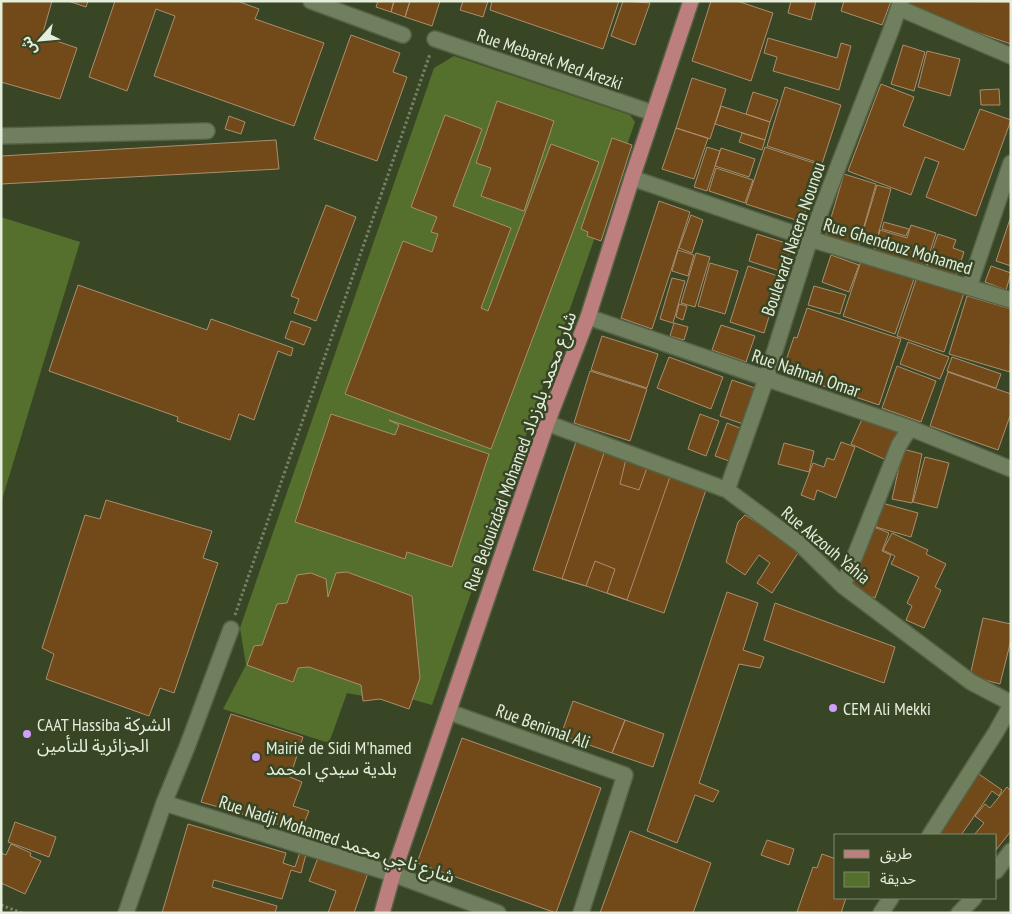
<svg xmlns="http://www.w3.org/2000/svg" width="1012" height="914" viewBox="0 0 1012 914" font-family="'PT Sans Narrow','Noto Sans Arabic',sans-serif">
<rect width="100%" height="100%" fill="#384626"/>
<path fill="#55702d" d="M 454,56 L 630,115 L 635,122 L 432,705 L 372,688 L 368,697 L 347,693 L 329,743 L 223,709 L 246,665 L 240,628 L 434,68 Z
M 1,217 L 80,242 L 1,503 Z"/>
<path fill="#724a19" stroke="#aa8e6f" d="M 1,1 L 52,1 L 42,36 L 77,48 L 60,99 L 1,82 Z
M 68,1 L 88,1 L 86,7 Z
M 115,1 L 237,1 L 259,9 L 255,19 L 324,43 L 294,126 L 154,76 L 175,16 L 156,9 L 127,91 L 89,77 Z
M 378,1 L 394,1 L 391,12 L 376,7 Z
M 394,1 L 410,1 L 405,17 L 391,12 Z
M 410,1 L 440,1 L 432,26 L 405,17 Z
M 463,1 L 488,1 L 483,17 L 460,10 Z
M 492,1 L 619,1 L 603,49 L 490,10 Z
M 623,1 L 650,3 L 635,45 L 611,36 Z
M 711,1 L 737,1 L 773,13 L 751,81 L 692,61 Z
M 791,1 L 816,1 L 811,20 L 788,13 Z
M 844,1 L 891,1 L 882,25 L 841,11 Z
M 909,1 L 1011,2 L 1011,44 L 906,8 Z
M 351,35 L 400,53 L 393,72 L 407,77 L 377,161 L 314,139 Z
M 768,38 L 837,58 L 841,43 L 851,46 L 839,90 L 773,71 L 777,57 L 764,53 Z
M 903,45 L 925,52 L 914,91 L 891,84 Z
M 927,51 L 960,59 L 950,96 L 918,87 Z
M 692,78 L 726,89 L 710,139 L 676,128 Z
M 881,84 L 914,97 L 903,126 L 964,150 L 980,109 L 1011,120 L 976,216 L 926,197 L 939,162 L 925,157 L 911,195 L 848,171 Z
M 785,87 L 841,105 L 822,164 L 767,146 Z
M 999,89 L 1000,105 L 981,105 L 980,90 Z
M 753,92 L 778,100 L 770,122 L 746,114 Z
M 497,101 L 554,121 L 524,211 L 481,196 L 491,168 L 476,163 Z
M 721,106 L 770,122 L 765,140 L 715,124 Z
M 445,115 L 482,129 L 453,206 L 511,228 L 481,308 L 488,311 L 551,144 L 599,162 L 491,449 L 345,394 L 403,241 L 432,252 L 438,234 L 431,232 L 437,217 L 411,207 Z
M 229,116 L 245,122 L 241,134 L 225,129 Z
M 676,128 L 708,138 L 694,179 L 662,169 Z
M 742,133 L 765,140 L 762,150 L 739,142 Z
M 612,138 L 632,145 L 601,241 L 587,236 L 588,232 L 581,229 Z
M 276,140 L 279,169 L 1,184 L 1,156 Z
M 707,147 L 720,151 L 707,191 L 694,187 Z
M 765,147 L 820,165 L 802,222 L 746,204 Z
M 721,148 L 755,159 L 749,177 L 715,166 Z
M 716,168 L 753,180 L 745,203 L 709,191 Z
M 844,174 L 876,184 L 857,251 L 824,241 Z
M 877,185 L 891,189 L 876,242 L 861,238 Z
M 659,201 L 690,212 L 652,329 L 621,318 Z
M 326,205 L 356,217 L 316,321 L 294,313 L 299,299 L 291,296 Z
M 691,215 L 703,220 L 692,253 L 679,248 Z
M 1010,219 L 1011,220 L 1011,266 L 996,261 Z
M 884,222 L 909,229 L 906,236 L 882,229 Z
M 911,225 L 936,233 L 924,271 L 873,255 L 880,230 L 907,238 Z
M 757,234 L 792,245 L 783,272 L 749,261 Z
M 938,234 L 956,240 L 953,248 L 964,252 L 956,276 L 927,266 Z
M 678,250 L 694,255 L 688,276 L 672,271 Z
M 696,253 L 710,257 L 695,307 L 681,303 Z
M 831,255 L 859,265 L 849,292 L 822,282 Z
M 862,258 L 915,276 L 895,334 L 843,316 Z
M 710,263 L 738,271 L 725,314 L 698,306 Z
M 748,266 L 781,277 L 764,333 L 730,322 Z
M 991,266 L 1011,273 L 1006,290 L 985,282 Z
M 917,277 L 964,293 L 944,352 L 897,336 Z
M 672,278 L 685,281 L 673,323 L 660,319 Z
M 78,285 L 207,330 L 211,319 L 293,348 L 291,356 L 278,351 L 254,420 L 239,414 L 230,440 L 177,421 L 178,417 L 49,371 Z
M 814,286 L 846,295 L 840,314 L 808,305 Z
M 967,296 L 1011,309 L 1010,372 L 949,354 Z
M 679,304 L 687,306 L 683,320 L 676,317 Z
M 807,308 L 901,339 L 879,405 L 782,372 L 794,337 L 797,338 Z
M 291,321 L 311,328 L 304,345 L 285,338 Z
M 674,323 L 688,327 L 684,340 L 670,336 Z
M 721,325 L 755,336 L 746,362 L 712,350 Z
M 602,336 L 658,354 L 647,388 L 591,370 Z
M 908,342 L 949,357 L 940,379 L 900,364 Z
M 669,357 L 723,377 L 711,409 L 657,388 Z
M 952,357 L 1001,374 L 996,388 L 947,371 Z
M 897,366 L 936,381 L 921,422 L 882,408 Z
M 590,371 L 647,389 L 630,441 L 574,423 Z
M 948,372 L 1011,394 L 1011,413 L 998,450 L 930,426 Z
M 732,380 L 755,388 L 743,424 L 720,416 Z
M 331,414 L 395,435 L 399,425 L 389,420 L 489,454 L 452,567 L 407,552 L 405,559 L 295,522 Z
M 700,414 L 719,421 L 706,456 L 688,449 Z
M 863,417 L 898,432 L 886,460 L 851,444 Z
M 727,423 L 745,430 L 732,462 L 715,456 Z
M 578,436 L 708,484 L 664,613 L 586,586 L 533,570 Z
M 841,442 L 855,447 L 836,498 L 817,490 L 814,500 L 801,495 L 813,463 L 824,467 L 827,458 L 834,460 Z
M 784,443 L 814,451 L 809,472 L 778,464 Z
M 606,447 L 627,455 L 620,484 L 639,490 L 649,462 L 672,471 L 627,600 L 607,593 L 615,569 L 595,561 L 586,586 L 562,579 Z
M 903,449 L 922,454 L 912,503 L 892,499 Z
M 925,457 L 949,463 L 937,508 L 913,502 Z
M 106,500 L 212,531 L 203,558 L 218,563 L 174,693 L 160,688 L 149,716 L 46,679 L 54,654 L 42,648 L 85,515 L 100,519 Z
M 882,503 L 918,513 L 911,537 L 876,527 Z
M 745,515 L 800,550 L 772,593 L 757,583 L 770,563 L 759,555 L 745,575 L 726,562 L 738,522 Z
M 874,527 L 889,533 L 882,551 L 891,555 L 875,598 L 851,589 Z
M 892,533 L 928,550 L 926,554 L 946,564 L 935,587 L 941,590 L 924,628 L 906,620 L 912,606 L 907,603 L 919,577 L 891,564 L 895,556 L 883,550 Z
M 347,572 L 412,596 L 420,678 L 409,709 L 380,699 L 363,701 L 361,685 L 309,667 L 298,668 L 293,682 L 247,665 L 254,646 L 262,645 L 277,604 L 287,603 L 297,575 L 311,573 L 326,579 L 328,597 L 336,573 Z
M 727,592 L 758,603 L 743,650 L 764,657 L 760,668 L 739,664 L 699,783 L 719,791 L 713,802 L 695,795 L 677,843 L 647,831 Z
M 775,603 L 895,647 L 884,683 L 764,640 Z
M 983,618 L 1011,624 L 1011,640 L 1000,684 L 970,676 Z
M 573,701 L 625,720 L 612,753 L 561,735 Z
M 231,714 L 303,737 L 290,777 L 302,782 L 293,806 L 309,811 L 301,831 L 201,802 Z
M 625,720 L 664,734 L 653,767 L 612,753 Z
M 462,738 L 601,788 L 556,913 L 417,863 Z
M 976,772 L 1002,790 L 999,796 L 992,791 L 961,835 L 932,835 Z
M 1007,787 L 1011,791 L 1011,831 L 996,850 L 996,835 L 974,835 L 984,823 L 975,816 L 985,804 L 990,808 Z
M 15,822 L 56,837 L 49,857 L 8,842 Z
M 188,824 L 286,853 L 283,863 L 295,867 L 300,852 L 306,854 L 301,873 L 291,870 L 282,899 L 214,880 L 212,887 L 277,906 L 275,913 L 162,913 Z
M 630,831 L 711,863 L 693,913 L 600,913 Z
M 767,840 L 794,849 L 789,865 L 761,855 Z
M 11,844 L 31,853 L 30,856 L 41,861 L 25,894 L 1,883 L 1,853 L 6,855 Z
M 822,854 L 836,859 L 836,898 L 846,898 L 841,913 L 797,912 L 813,867 L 817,868 Z
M 319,855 L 368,873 L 354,913 L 328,913 L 336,891 L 309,881 Z"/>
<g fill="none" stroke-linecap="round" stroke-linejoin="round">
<g stroke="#566246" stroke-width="18">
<path id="minor" d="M 311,1 L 403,35
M 899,8 L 1011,56
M 435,39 L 653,113
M 1,136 L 207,131
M 632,178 L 810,239 L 1011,300
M 969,287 L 1011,163
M 588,317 L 910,428 L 1011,469
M 547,423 L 727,490 L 800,544 L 843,586 L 971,682 L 1011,703
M 727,490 L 766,379 L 810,239 L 891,30 L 901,1
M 843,586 L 899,445 L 910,428
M 449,712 L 625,775 L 581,913
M 164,803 L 393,874 L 498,913
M 930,835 L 996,732 L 1011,705
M 996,871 L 1011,851
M 126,913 L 164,803 L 187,747 L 231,629
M 881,913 L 891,898
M 959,913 L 974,898"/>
</g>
<g stroke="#566246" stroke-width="18">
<path id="major" d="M 382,913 L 393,874 L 547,423 L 588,317 L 632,178 L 691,1"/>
</g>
<path stroke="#758266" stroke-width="3" stroke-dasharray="2.5 2.5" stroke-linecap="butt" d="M 235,615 L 430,54
M 1,905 L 22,913"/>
<use href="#minor" stroke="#70805e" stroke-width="15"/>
<use href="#major" stroke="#bd7e7e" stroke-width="15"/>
</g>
<g fill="#d19dfe" stroke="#384626" stroke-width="2">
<circle cx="833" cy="708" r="5"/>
<circle cx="27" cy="734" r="5"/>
<circle cx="256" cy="757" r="5"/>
</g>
<g text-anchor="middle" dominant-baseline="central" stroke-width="5" stroke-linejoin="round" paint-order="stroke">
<g font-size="18" fill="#e4eeda" stroke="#384626">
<text transform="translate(550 59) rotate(19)">Rue Mebarek Med Arezki</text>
<text transform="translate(793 239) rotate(-71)">Boulevard Nacera Nounou</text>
<text transform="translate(898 246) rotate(17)">Rue Ghendouz Mohamed</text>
<text transform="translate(806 373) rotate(19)">Rue Nahnah Omar</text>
<text transform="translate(520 451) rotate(-70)">Rue Belouizdad Mohamed شارع محمد بلوزداد</text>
<text transform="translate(826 545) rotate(40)">Rue Akzouh Yahia</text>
<text transform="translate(543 726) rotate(20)">Rue Benimal Ali</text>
<text transform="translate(337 839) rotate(18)">Rue Nadji Mohamed شارع ناجي محمد</text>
</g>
<g font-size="18" fill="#e4eeda" stroke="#384626" text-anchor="start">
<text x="843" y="708">CEM Ali Mekki</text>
<text x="37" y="724">CAAT Hassiba الشركة<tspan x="37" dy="21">الجزائرية للتأمين</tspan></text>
<text x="266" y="747">Mairie de Sidi M'hamed<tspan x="266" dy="21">بلدية سيدي امحمد</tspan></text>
</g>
</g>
<rect width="1012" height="914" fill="none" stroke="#e4eeda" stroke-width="5"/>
<rect x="834" y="834" width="162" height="65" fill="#384626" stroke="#7d896e"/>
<rect x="844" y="850" width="25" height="8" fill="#bd7e7e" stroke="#7d896e"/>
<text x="880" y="859" font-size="15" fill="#e4eeda">طريق</text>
<rect x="844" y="872" width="25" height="15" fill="#55702d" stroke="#7d896e"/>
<text x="880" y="884" font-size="15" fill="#e4eeda">حديقة</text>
<g transform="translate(40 40) rotate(243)" stroke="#384626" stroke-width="4" paint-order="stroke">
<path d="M0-4L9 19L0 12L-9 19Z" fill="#e4eeda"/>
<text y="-8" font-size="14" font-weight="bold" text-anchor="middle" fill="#e4eeda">ش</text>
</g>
</svg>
